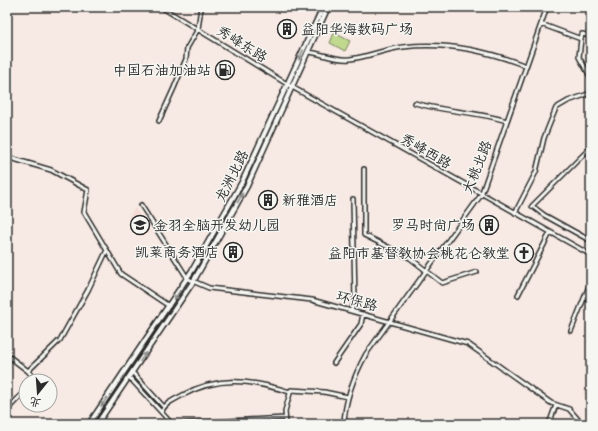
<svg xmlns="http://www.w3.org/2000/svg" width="598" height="431" viewBox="0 0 598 431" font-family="Caveat,'LXGW WenKai TC',sans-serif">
<rect width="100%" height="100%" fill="#f7e9e3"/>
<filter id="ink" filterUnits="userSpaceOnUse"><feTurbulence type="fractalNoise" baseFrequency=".025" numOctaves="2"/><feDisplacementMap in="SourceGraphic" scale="8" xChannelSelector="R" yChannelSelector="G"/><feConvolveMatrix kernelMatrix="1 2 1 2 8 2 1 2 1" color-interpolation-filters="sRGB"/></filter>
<g filter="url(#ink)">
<path fill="#f4dcd5" d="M 135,208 L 150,231 L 144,236 L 128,218 Z
M 591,365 L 591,397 L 583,394 Z"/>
<path fill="#c1d98f" stroke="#76825d" d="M 334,33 L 350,41 L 345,51 L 330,43 Z"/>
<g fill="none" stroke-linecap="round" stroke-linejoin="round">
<g stroke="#2b2b2b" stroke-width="6">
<path id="minor" d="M 161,7 L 292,87 L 591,255
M 455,7 L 472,7
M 541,24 L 581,39 L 579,57 L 591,78
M 581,39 L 582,34 L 591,36
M 308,52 C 321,53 337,61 350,59 C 368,57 385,49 403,47 C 445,42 488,51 526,66
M 415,103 C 445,112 475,111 507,121
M 159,121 L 174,88 L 186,59 L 187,48 L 198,29 L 201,7
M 591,147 L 532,206 L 544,215 L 591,241
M 7,157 L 51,170 L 88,190 L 84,212 L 121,274 L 169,306
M 364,169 L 364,235 L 410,258 L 442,283 L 477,272
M 141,205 L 188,279 L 209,288 L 312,300 L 468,344 L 551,403 L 569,409 L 582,424
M 515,213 L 536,172 L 544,138 L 556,108 L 568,101 L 591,93
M 518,295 L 550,233
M 351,311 L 355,301 L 353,199
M 571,331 L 591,281
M 7,355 L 28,371
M 334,363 L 361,324 L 363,314
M 132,372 L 163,406
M 129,377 L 172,424
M 33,381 L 32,376 L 28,371 L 60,340 L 88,290 L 107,250
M 7,410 L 26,390
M 162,411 C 165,403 174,400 181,396 C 219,375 251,380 290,392
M 172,424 L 285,418
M 286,424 L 285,411 L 291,390 L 324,392 L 348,397
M 344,424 C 345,398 354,376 366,354 L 481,195 L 547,7
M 549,424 L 556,405"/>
</g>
<g stroke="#2b2b2b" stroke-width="7">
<path id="major" d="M 89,424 L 193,269 L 242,182 L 323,7
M 97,424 L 193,282 L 247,186 L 328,7"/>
</g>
<use href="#minor" stroke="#f6f6f2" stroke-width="3"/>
<use href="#major" stroke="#f6f6f2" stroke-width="4"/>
</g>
<defs><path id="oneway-solid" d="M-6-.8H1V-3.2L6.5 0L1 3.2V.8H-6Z"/></defs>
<g fill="#90908e">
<use href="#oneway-solid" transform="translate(301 55) rotate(114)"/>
<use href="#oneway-solid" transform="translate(240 198) rotate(-61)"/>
<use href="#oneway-solid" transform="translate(177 295) rotate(124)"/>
<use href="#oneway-solid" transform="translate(143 357) rotate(-56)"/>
<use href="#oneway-solid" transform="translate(104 402) rotate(124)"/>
</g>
</g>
<defs>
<g id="building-ring" transform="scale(1)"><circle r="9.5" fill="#f6f6f2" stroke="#2b2b2b" stroke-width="1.5"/><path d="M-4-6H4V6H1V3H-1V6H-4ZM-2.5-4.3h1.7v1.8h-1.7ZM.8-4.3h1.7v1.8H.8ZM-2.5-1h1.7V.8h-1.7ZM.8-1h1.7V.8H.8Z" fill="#2b2b2b"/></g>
<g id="fuel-ring" transform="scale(1)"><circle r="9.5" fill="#f6f6f2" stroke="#2b2b2b" stroke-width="1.5"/><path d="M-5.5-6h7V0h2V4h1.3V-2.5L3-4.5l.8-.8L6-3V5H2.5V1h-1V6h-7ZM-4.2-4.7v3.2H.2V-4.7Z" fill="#2b2b2b"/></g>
<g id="school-ring" transform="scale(1)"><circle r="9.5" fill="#f6f6f2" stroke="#2b2b2b" stroke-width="1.5"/><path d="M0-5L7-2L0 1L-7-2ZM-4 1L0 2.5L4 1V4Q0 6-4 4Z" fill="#2b2b2b"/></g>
<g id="church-ring" transform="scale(1)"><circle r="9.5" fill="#f6f6f2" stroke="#2b2b2b" stroke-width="1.5"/><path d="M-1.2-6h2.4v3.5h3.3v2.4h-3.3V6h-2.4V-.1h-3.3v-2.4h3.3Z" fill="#2b2b2b"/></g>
</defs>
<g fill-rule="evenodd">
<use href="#building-ring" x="287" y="29"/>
<use href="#fuel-ring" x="225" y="70"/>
<use href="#building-ring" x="268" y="200"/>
<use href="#school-ring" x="140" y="225"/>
<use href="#building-ring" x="489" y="225"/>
<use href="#building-ring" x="233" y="252"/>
<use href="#church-ring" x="524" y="253"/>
</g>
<g text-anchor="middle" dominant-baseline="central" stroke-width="3" stroke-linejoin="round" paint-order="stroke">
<g font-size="14" fill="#2b2b2b" stroke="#f6f6f2" text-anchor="end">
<text x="301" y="29" text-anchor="start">益阳华海数码广场</text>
<text x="211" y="70">中国石油加油站</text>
<text x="282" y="200" text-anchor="start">新雅酒店</text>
<text x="154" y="225" text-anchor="start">金羽全脑开发幼儿园</text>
<text x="475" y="225">罗马时尚广场</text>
<text x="219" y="252">凯莱商务酒店</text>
<text x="510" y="253">益阳市基督教协会桃花仑教堂</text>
</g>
<g font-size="14" fill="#2b2b2b" stroke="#f6f6f2">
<text transform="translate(242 44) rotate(32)">秀峰东路</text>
<text transform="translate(426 151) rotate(30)">秀峰西路</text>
<text transform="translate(477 167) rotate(-68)">大桃北路</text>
<text transform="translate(232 176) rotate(-63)">龙洲北路</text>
<text transform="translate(357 301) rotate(15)">环保路</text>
</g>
</g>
<rect width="598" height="431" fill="none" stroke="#f6f6f2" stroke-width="24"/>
<rect x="12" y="12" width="574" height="407" fill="none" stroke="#2b2b2b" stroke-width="1.5" filter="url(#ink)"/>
<g transform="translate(38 393) rotate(197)"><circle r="19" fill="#f6f6f2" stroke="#a5a5a2"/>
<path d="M0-3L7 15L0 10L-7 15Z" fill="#2b2b2b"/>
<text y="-6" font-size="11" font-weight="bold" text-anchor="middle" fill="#2b2b2b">北</text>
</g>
</svg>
